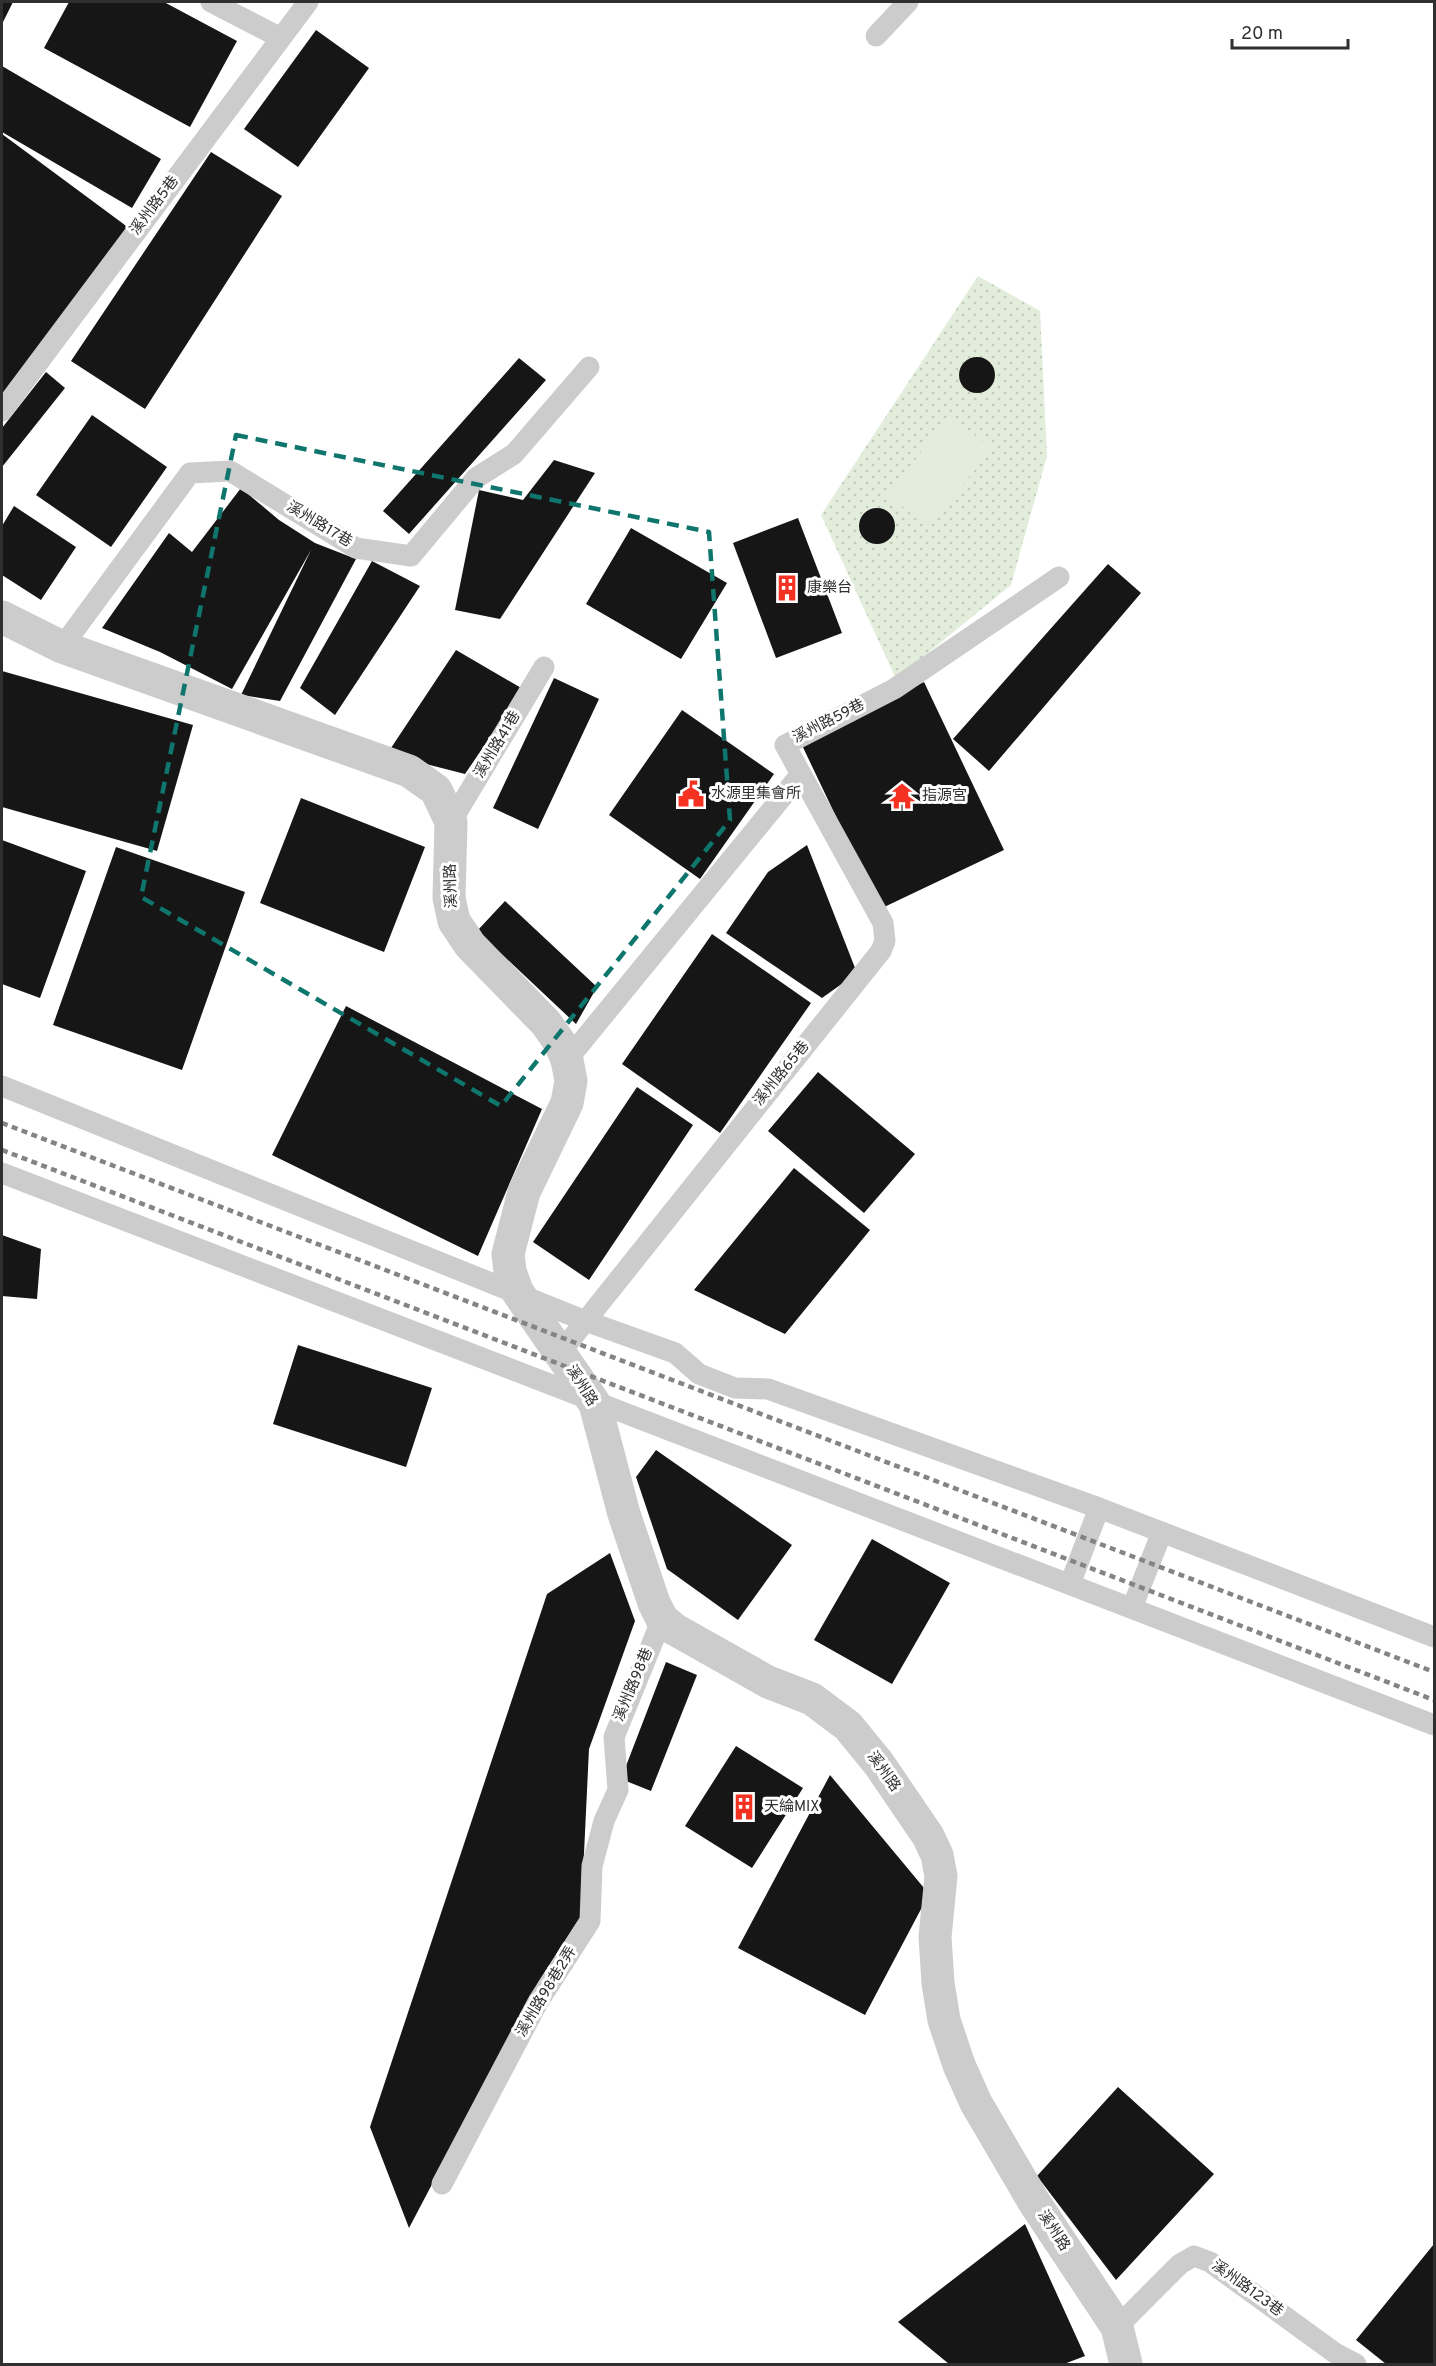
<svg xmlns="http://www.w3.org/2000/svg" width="1436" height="2366" viewBox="0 0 1436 2366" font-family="Overpass,'Noto Sans TC',sans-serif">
<defs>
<pattern id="green-dots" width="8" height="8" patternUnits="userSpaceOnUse" patternTransform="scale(1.5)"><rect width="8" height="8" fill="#e2eddb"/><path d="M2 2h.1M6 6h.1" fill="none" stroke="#c2ccbc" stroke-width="1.8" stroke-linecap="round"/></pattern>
</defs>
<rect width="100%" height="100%" fill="#fff"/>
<path fill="url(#green-dots)" d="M 978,276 L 1040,311 L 1047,456 L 1011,585 L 896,679 L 821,515 Z"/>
<path fill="#e2eddb" d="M 951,416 L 992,449 L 928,527 L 887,494 Z"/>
<path fill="#161616" d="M 2,2 L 13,2 L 2,24 Z
M 69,2 L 164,2 L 237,41 L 190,127 L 44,48 Z
M 316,30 L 369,68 L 298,167 L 244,129 Z
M 2,66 L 161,159 L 132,208 L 2,132 Z
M 2,134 L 133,231 L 2,404 Z
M 211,152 L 282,196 L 145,409 L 71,361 Z
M959 375a18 18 0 1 1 36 0a18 18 0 1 1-36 0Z
M 519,358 L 546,380 L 409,534 L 383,511 Z
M 46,372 L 65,388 L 2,467 L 2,428 Z
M 92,415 L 167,467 L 111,547 L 36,495 Z
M 554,460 L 595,473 L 500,619 L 455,610 L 479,490 L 523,500 Z
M 241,488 L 279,520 L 315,543 L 356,559 L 280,701 L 241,695 L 311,550 L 232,689 L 160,652 L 102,628 L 169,533 L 192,552 Z
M 14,506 L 76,547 L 41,600 L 2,575 L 2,526 Z
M859 526a18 18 0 1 1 36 0a18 18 0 1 1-36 0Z
M 798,518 L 842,633 L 776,658 L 733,543 Z
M 631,528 L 727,583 L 681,659 L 586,604 Z
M 372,561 L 420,586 L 335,715 L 300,688 Z
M 1108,564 L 1141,593 L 989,771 L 953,739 Z
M 456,650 L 523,689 L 465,774 L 387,754 Z
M 2,671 L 193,725 L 157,851 L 2,807 Z
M 554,678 L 599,699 L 538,829 L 493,808 Z
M 924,682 L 1004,850 L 880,909 L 800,741 Z
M 682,710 L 774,774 L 700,879 L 609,815 Z
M 301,798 L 425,847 L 384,952 L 260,903 Z
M 2,840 L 86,871 L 40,998 L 2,984 Z
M 807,845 L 857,973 L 822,998 L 726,933 L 768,872 Z
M 116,847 L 245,892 L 182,1070 L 53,1025 Z
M 505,901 L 597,987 L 576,1024 L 477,931 Z
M 712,934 L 811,1003 L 720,1133 L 622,1064 Z
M 346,1006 L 542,1109 L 478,1256 L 272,1155 Z
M 818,1072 L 915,1154 L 864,1213 L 768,1131 Z
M 637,1087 L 693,1125 L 589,1280 L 533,1242 Z
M 794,1168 L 870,1230 L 785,1334 L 694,1290 Z
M 2,1235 L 41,1249 L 37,1299 L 2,1296 Z
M 298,1345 L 432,1388 L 406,1467 L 273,1424 Z
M 656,1450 L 792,1545 L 738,1620 L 667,1569 L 636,1477 Z
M 872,1539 L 950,1583 L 892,1684 L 814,1640 Z
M 610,1553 L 635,1621 L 589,1749 L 581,1916 L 539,1981 L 409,2228 L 370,2127 L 547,1594 Z
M 666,1662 L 697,1675 L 651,1791 L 621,1779 Z
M 736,1746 L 803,1788 L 752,1868 L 685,1826 Z
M 830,1775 L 929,1894 L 865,2015 L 738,1948 Z
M 1118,2087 L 1214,2174 L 1116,2280 L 1037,2176 Z
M 1025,2224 L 1085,2356 L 1064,2364 L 949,2364 L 898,2322 Z
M 1434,2244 L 1434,2364 L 1386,2364 L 1356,2340 Z"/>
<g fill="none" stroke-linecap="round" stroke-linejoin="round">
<path stroke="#ccc" stroke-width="21" d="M 211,2 L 281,38
M 876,36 L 908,2
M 2,411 L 308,2
M 62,647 L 190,473 L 230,471 L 356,548 L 411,556 L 476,478 L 514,454 L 589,367
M 451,822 L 544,667
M 567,1060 L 801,774
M 2,1086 L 583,1320 L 675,1353 L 699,1374 L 735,1388 L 768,1389 L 1099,1508 L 1434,1637
M 2,1173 L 1434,1725
M 560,1353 L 881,951 L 885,941 L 883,923 L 785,745 L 894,689 L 1059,577
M 1070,1584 L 1099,1508
M 1132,1608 L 1162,1532
M 442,2184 L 538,2002 L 590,1921 L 592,1866 L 604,1821 L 618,1790 L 614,1737 L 662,1619
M 1117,2327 L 1180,2264 L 1194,2256 L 1210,2262 L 1335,2353 L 1356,2364"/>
<path stroke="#ccc" stroke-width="33" d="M 2,617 L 62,647 L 409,771 L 436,790 L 451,822 L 449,898 L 454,921 L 470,945 L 546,1023 L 560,1043 L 567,1060 L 571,1081 L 567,1103 L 524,1192 L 508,1254 L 510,1271 L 517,1291 L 595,1404 L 624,1514 L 654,1603 L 662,1619 L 674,1629 L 768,1682 L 812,1699 L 848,1726 L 879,1764 L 928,1836 L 937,1855 L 941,1876 L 935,1937 L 938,1983 L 944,2020 L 959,2065 L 976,2103 L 1034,2202 L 1117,2327 L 1126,2364"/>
<path stroke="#848484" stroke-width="4.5" stroke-dasharray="6 4.5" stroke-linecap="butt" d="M 2,1123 L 1434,1672
M 2,1150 L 1434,1700"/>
</g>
<path fill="none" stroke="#0f766e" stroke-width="4.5" stroke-dasharray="12 8" stroke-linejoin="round" d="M 236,435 L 709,532 L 730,820 L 501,1106 L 141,897 Z"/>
<defs>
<g id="building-bare" transform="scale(2.07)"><path d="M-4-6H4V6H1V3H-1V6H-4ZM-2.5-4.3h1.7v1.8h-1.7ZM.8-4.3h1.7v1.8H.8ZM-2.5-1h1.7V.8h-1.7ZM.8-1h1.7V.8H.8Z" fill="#f53121" stroke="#fff" stroke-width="2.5" paint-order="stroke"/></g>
<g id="civic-bare" transform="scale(2.07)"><path d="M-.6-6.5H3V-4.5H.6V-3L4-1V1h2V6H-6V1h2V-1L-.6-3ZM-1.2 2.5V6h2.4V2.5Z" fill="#f53121" stroke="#fff" stroke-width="2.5" paint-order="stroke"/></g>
<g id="temple-bare" transform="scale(2.07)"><path d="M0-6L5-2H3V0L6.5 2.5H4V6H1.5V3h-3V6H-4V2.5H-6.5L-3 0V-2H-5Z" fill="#f53121" stroke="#fff" stroke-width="2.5" paint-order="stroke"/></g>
</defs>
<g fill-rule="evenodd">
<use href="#building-bare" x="787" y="588"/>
<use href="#civic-bare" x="691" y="794"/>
<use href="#temple-bare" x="902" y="796"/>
<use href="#building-bare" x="744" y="1807"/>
</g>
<g text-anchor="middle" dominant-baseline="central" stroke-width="6" stroke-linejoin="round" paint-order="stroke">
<g font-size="15" fill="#2f2f2f" stroke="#fff">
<text transform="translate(155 206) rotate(-53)">溪州路5巷</text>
<text transform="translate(319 525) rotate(31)">溪州路17巷</text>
<text transform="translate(829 722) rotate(-27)">溪州路59巷</text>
<text transform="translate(498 745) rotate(-59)">溪州路41巷</text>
<text transform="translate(452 886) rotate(-92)">溪州路</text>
<text transform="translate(782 1074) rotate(-51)">溪州路65巷</text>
<text transform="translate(581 1386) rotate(58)">溪州路</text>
<text transform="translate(634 1685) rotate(-67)">溪州路98巷</text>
<text transform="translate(883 1772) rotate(54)">溪州路</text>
<text transform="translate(547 1992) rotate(-59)">溪州路98巷2弄</text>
<text transform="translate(1053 2231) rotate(57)">溪州路</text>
<text transform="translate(1247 2289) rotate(36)">溪州路123巷</text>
</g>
<g font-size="15" fill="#2f2f2f" stroke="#fff" text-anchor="start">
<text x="807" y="588">康樂台</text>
<text x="711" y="794">水源里集會所</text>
<text x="922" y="796">指源宮</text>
<text x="764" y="1807">天綸MIX</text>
</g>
</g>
<rect width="1436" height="2366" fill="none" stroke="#2f2f2f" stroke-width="6"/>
<path d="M1232 39v9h116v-9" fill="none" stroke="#2f2f2f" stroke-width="3"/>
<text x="1241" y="39" font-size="18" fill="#2f2f2f" stroke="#ffffff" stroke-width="4.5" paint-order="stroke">20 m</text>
</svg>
